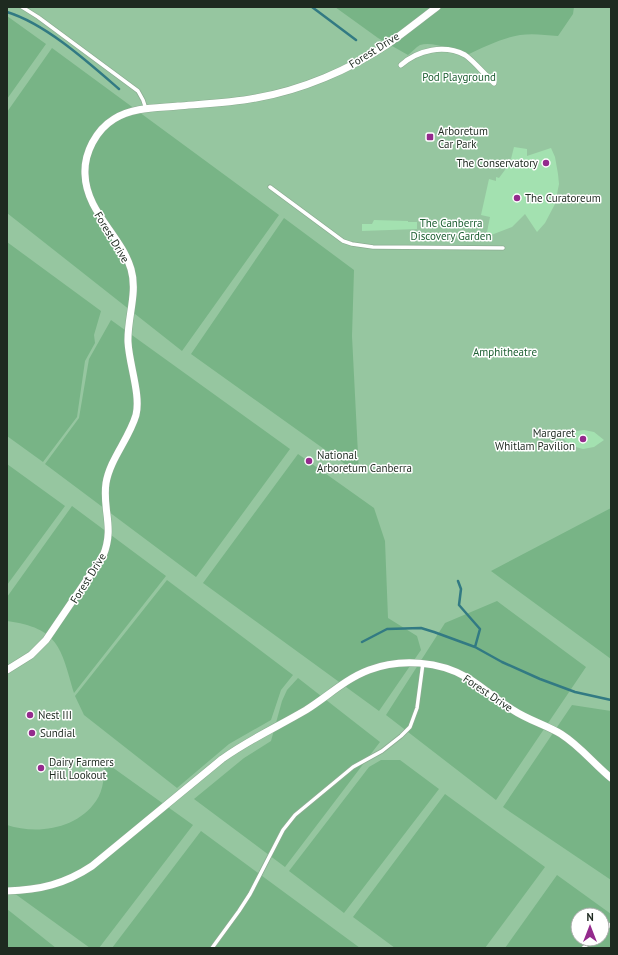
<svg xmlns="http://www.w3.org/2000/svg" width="618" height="955" viewBox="0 0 618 955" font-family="'PT Sans',sans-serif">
<rect width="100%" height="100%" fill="#cceed2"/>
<path fill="#96c6a0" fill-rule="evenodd" d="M 7,7 L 611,7 L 611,948 L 7,948 ZM 578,915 L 602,915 L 602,939 L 578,939 Z"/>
<path fill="#78b486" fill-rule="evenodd" d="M 335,7 L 574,7 L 573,14 L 558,36 C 545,35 533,33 520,35 C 502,38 484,47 467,55 C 456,50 432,41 420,45 C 416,47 412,52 408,55 L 378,38 Z
M 7,16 L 46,44 L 7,99 Z
M 52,48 L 279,215 L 182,351 L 7,213 L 7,112 Z
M 284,218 L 354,270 L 352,336 L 359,474 L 191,354 Z
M 7,242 L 101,311 L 94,335 L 95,343 L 85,361 L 77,417 L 43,462 L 7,436 Z
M 111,320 L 290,449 L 196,577 L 45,464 L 79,418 L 89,359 Z
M 298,454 L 374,508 L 385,541 L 388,618 L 417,636 L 421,650 L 379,711 L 203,583 Z
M 7,464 L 65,506 L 7,585 Z
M 72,506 L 166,576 L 74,693 C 61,648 59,628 7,621 L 7,597 Z
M 611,508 L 611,659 L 491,571 Z
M 167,580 L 293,675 L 281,690 L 271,720 L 229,744 L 177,788 L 84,715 L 75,696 Z
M 497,601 L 586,667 L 496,800 L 386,715 L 445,623 Z
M 298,678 L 380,742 L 285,867 L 194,799 L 244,758 L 271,741 L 282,701 L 287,690 Z
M 572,705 L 611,711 L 611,880 L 503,807 Z
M 381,760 L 400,760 L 439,789 L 344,913 L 289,871 L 369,767 Z
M 105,762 L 193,825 L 99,948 L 90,948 L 7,888 L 7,825 C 37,835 77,829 96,801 C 104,790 104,775 105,762 Z
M 445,794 L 545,867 L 485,948 L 395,948 L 353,917 Z
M 201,831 L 360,948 L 112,948 Z
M 557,875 L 611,914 L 611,948 L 505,948 ZM 578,915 L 602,915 L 602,939 L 578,939 Z
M 7,909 L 56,948 L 7,948 Z"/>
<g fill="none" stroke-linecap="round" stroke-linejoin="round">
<path stroke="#327a83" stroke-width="2.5" d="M 312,7 L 356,40
M 7,12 C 46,24 88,62 119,89
M 458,581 L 461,589 L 459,605 L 480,629 L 475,647
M 362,642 L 387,629 L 421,628 L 434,632 L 475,647 L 502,662 L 540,679 L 575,692 L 611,700"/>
</g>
<path fill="#a3e1b0" d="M 514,147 L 527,149 L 527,156 L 551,148 L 555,157 L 558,174 L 559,184 L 555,204 L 545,223 L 537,232 L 525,214 L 512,227 L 486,237 L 490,217 L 481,215 L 489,179 L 496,181 L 496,177 L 499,178 L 510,163 Z
M 374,220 L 408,221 L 408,222 L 417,222 L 417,229 L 362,231 L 362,224 L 372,224 Z
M 584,430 L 594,432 L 604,440 L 594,447 L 583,449 L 569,445 L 563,438 L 571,432 Z"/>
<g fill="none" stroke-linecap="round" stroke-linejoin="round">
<g stroke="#8cac92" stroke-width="5">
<path id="service" d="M 22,7 L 38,17 L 138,91 L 143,100 L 146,109
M 270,187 L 343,241 L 352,244 L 373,247 L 503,248
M 602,932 L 611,924
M 212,948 L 239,911 L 250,894 L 283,830 L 295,815 L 353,767 L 382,751 L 401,736 L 410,727 L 417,708 L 423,663
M 583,948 L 594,939"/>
</g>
<g stroke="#8cac92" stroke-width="6">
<path id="pedestrian" d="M 401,65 C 418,50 444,44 465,55 C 473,60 486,76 494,83"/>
</g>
<g stroke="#8cac92" stroke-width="8">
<path id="minor" d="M 7,670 L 31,655 L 46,640 L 103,556 C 115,527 102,510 106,483 C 110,459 129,439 136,415 C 141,395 129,364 128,342 C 127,318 138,293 131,269 C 121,235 86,212 85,174 C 84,153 96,130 114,119 C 133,107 157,108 178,106 C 204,104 230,103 256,98 C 302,90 349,70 388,44 C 405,32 421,19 437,7
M 7,891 C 40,890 65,884 92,866 L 222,759 C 250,739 277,727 306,710 C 327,697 345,679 369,670 C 400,658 440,661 468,678 C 484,688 497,700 513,710 C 528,720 546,725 561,734 C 580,746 594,764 611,778"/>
</g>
<use href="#service" stroke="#fff" stroke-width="3.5"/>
<use href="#pedestrian" stroke="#fff" stroke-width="5"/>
<use href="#minor" stroke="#fff" stroke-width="7"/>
</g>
<g fill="#942a8d" stroke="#fff" stroke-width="1.5">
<rect x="426" y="133" width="8" height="8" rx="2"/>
<circle cx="546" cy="163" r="4"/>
<circle cx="517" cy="198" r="4"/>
<circle cx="583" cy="439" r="4"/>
<circle cx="309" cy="461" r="4"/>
<circle cx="30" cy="715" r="4"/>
<circle cx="32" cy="733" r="4"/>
<circle cx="41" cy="768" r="4"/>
</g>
<g text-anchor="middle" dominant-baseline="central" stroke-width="3" stroke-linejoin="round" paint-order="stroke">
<g font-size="11" fill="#1e2a20" stroke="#fff">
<text transform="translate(374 50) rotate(-32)">Forest Drive</text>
<text transform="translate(112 237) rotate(59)">Forest Drive</text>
<text transform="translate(88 578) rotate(-58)">Forest Drive</text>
<text transform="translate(488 693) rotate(34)">Forest Drive</text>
</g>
<g font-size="11" fill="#1f6034" stroke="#fff">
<text x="459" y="77">Pod Playground</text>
<text x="451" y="223">The Canberra<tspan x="451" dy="13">Discovery Garden</tspan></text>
<text x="505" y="352">Amphitheatre</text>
</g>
<g font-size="11" fill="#1e2a20" stroke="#fff" text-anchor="start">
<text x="438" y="131">Arboretum<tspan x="438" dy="13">Car Park</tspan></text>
<text x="538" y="163" text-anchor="end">The Conservatory</text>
<text x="525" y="198">The Curatoreum</text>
<text x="575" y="433" text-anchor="end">Margaret<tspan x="575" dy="13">Whitlam Pavilion</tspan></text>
<text x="317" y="455">National<tspan x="317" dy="13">Arboretum Canberra</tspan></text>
<text x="38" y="715">Nest III</text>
<text x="40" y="733">Sundial</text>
<text x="49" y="762">Dairy Farmers<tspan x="49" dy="13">Hill Lookout</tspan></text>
</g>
</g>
<rect width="618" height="955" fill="none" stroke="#1e2a20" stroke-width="16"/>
<g transform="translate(590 927)"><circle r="19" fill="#ffffff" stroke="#a5aaa6"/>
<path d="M0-3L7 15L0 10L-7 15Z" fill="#942a8d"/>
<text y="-6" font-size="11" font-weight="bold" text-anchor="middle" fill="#1e2a20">N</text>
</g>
</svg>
